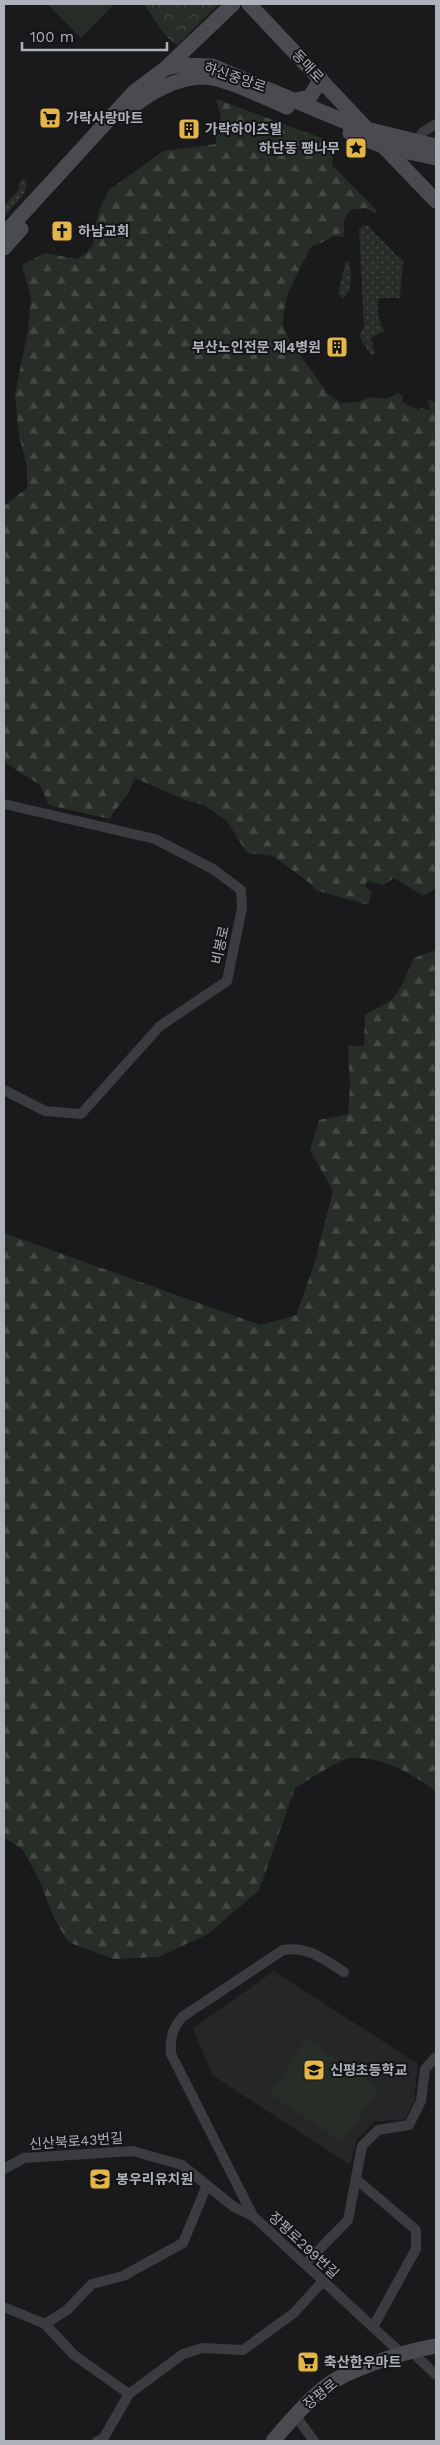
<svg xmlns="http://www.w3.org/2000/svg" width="440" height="2445" viewBox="0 0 440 2445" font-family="'Work Sans','Noto Sans KR',sans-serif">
<defs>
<pattern id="grass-dots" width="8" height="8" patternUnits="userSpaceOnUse" patternTransform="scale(1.25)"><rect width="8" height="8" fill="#262e27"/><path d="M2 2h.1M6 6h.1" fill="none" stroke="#434a44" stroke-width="1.8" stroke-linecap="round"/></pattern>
<pattern id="forest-firs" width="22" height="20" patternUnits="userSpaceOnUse" patternTransform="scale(1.25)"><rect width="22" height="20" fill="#262e27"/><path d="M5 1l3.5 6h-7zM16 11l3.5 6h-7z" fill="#434a44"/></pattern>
<pattern id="park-crowns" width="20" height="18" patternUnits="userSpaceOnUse" patternTransform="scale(1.25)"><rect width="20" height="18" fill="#262e27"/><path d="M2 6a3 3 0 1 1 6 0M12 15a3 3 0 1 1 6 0" fill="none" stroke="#434a44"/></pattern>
</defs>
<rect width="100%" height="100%" fill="#1a1a1c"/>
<path fill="#262629" d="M 274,1971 L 418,2064 L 414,2101 L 405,2119 L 374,2122 L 357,2139 L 350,2165 L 212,2075 L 193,2028 Z"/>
<path fill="url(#grass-dots)" d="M 24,178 L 27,183 L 25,193 L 4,217 L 4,206 L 20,188 L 18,185 Z
M 364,225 L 368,226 L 403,262 L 400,298 L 379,298 L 378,299 L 378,317 L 384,331 L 371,338 L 375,354 L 371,355 L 359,336 L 364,326 L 359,229 Z
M 346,261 L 349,262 C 351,276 354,288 343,299 L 338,294 Z"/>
<path fill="url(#forest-firs)" d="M 216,99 L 335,143 L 336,148 L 333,151 L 332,165 L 377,211 L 375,213 L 366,208 L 350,210 L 344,220 L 344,237 L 332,236 C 325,244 317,242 310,248 L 288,293 L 284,310 L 283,325 L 289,339 L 328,394 L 341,403 L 358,402 L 370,397 L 386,399 L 398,393 L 403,397 L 402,402 L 418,410 L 421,408 L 430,410 L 428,400 L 436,402 L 436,888 L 423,896 L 394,878 L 383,885 L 367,881 L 365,886 L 372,892 L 368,905 L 315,890 L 311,884 L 273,856 L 247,853 L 227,821 L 204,805 L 185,800 L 135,778 L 128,793 L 109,819 L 49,805 L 40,785 L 4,762 L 4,506 L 27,488 L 27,466 L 19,436 L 15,394 L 28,331 L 31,298 L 22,265 L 45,253 L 77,259 L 87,252 L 93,244 L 94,230 L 100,208 L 109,190 L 163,151 L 216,144 L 216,134 L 221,116 Z
M 436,950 L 436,1791 C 412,1774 382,1756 350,1758 C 341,1759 305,1782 295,1788 L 259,1890 L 208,1934 L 158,1957 L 114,1959 L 68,1942 L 54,1918 L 40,1882 L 23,1850 L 4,1837 L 4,1233 L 260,1325 L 296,1315 L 313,1268 L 333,1191 L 310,1150 L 319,1120 L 348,1114 L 350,1088 L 348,1046 L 364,1046 L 365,1015 L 393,999 L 403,983 L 414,958 Z"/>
<path fill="url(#park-crowns)" d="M 144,4 L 219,4 L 177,45 C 166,40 152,15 144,4 Z"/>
<path fill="#262e27" d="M 47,4 L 114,4 L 81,38 Z
M 306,2039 L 379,2088 L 342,2142 L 270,2094 Z"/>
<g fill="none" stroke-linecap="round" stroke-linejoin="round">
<path stroke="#3b3c40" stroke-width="10" d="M 417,141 L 423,132 L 436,124
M 4,804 L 155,839 L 213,869 L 241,890 L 242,908 L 227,981 L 160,1026 L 81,1114 L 45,1111 L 4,1090
M 4,2169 L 24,2158 L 133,2151 L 182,2165 L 234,2207 L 253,2216 L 402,2354
M 356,2179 L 416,2230 L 416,2249 L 373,2327
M 253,2216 L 171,2054 C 170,2038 172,2030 182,2017 L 283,1950 C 309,1946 323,1959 344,1972
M 305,2264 L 348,2220 L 362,2146 L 378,2130 L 409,2125 L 421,2101 L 425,2069 L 436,2057
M 4,2307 L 45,2324 L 74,2355 L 129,2394
M 45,2324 L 67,2310 L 92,2284 L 123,2276 L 183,2243 L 207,2185
M 411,2351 L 436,2375
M 295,2415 L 314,2441
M 97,2441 L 103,2439 L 129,2394 L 183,2354 L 203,2348 L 243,2350 L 294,2313 L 323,2281"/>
<path stroke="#494b50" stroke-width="15" d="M 249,4 L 365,127
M 167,67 L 233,4
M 295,100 L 310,97 L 321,79
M 121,116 C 143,97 174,77 204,77 C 224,77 267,99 287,107
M 350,133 L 385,147 L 436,158
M 384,147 L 436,201
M 4,234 L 134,92 L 166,68 L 181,65 L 212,66 L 358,127 L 436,146
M 4,248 L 21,229
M 273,2441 C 288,2423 316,2390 337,2379 C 363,2365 407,2351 436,2346"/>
</g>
<defs>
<g id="supermarket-square" transform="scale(1.125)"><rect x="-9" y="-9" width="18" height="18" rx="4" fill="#e4b649" stroke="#151517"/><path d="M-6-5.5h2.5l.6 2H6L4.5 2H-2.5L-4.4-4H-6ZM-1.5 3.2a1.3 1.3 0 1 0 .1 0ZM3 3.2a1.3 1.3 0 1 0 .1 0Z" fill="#111"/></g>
<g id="building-square" transform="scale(1.125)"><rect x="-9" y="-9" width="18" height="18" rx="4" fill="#e4b649" stroke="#151517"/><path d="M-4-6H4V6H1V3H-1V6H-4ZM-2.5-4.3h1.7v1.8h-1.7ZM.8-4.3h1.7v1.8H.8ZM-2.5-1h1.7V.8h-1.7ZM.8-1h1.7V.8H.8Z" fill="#111"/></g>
<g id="sight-square" transform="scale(1.125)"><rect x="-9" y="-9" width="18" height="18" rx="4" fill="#e4b649" stroke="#151517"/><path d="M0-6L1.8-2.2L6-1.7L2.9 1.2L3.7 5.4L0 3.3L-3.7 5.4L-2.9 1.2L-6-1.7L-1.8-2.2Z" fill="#111"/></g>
<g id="church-square" transform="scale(1.125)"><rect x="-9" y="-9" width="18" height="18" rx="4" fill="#e4b649" stroke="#151517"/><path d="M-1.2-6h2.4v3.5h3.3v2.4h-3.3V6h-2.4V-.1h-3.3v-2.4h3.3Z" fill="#111"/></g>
<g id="school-square" transform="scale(1.125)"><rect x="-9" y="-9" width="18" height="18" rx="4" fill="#e4b649" stroke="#151517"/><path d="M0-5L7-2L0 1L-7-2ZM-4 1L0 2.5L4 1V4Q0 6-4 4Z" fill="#111"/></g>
</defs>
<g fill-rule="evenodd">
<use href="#supermarket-square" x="50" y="118"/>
<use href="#building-square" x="189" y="129"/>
<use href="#sight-square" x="356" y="148"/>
<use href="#church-square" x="62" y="231"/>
<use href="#building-square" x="337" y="347"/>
<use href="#school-square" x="314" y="2070"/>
<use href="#school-square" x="100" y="2179"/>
<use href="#supermarket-square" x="308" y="2362"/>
</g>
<g text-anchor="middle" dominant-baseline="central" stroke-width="4" stroke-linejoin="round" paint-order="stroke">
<g font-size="14" fill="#adb1ba" stroke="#151517">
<text transform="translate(308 66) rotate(47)">동매로</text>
<text transform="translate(235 77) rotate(19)">하신중앙로</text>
<text transform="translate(220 945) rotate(-78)">비봉로</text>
<text transform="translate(76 2141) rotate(-4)">신산북로43번길</text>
<text transform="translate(304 2245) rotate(43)">장평로299번길</text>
<text transform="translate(320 2394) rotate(-39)">장평로</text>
</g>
<g font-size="14" font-weight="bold" fill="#adb1ba" stroke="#151517" text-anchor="start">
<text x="66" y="118">가락사랑마트</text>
<text x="205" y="129">가락하이츠빌</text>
<text x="340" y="148" text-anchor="end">하단동 팽나무</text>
<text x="78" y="231">하남교회</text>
<text x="321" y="347" text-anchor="end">부산노인전문 제4병원</text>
<text x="330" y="2070">신평초등학교</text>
<text x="116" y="2179">봉우리유치원</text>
<text x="324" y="2362">축산한우마트</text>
</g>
</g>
<rect width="440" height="2445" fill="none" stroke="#adb1ba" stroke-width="10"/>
<path d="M22 42v8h145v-8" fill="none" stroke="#adb1ba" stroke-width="2.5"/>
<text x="30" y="42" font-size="15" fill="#adb1ba" stroke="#151517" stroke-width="4" paint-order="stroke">100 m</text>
</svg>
